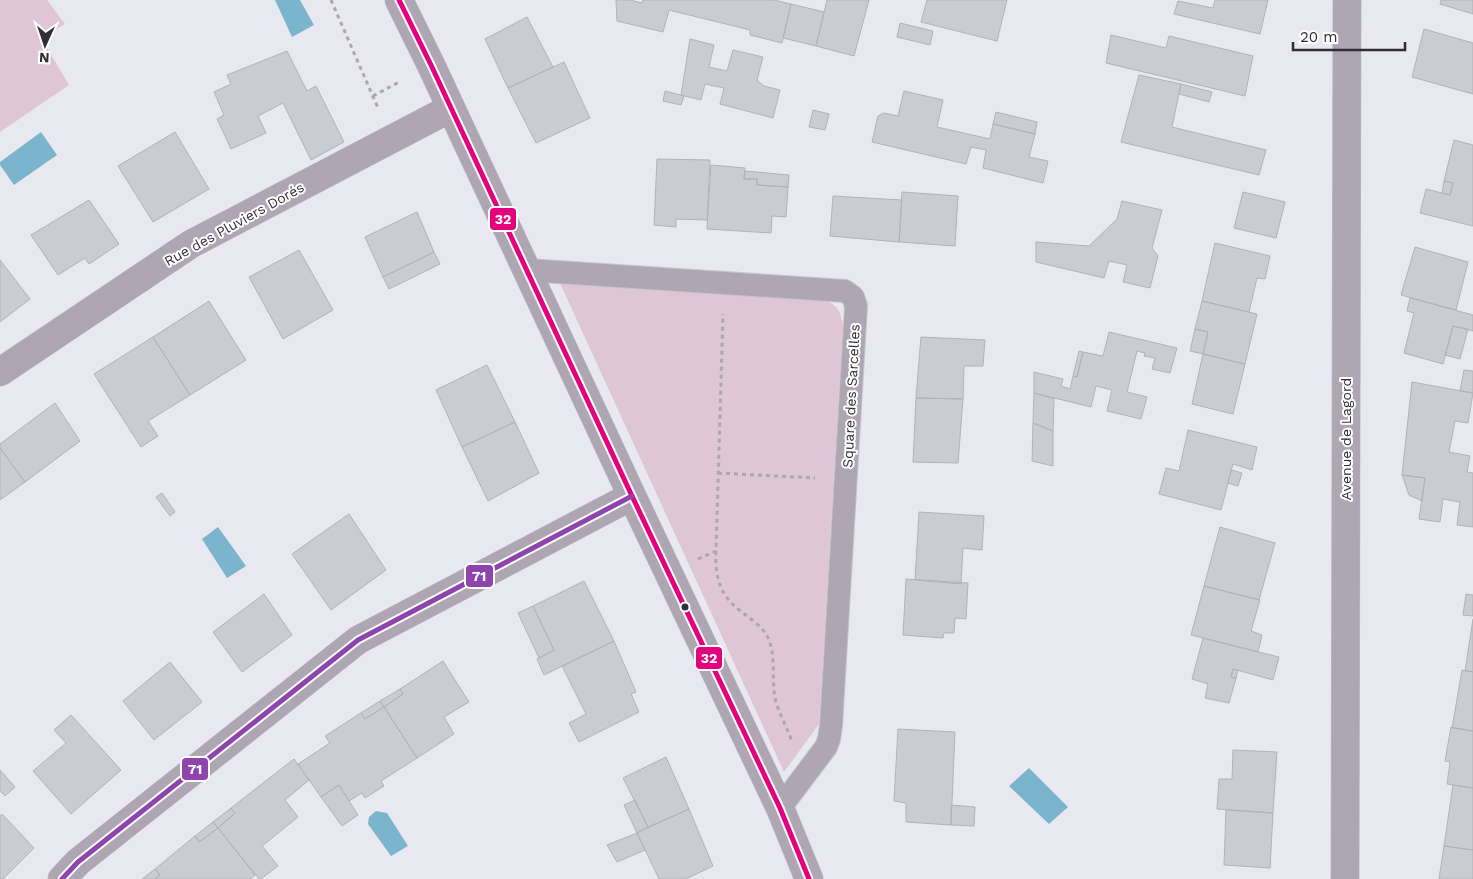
<svg xmlns="http://www.w3.org/2000/svg" width="1473" height="879" viewBox="0 0 1473 879" font-family="'Work Sans',sans-serif">
	<style>
		.green { fill: #dec6d6 }
		.water { fill: #7bb5cd }
		.building { fill: #cbccd3; stroke: #b0b3b9 }
		.lines { fill: none; stroke-linecap: round; stroke-linejoin: round }
		.lane-casing { stroke: #c4c4cb; stroke-width: 24 }
		.street-casing { stroke: #c4c4cb; stroke-width: 29 }
		.secondary-casing { stroke: #c4c4cb; stroke-width: 29 }
		.path { stroke: #aba6b0; stroke-width: 3; stroke-dasharray: 4 4; stroke-linecap: butt }
		.lane { stroke: #aea7b3; stroke-width: 22 }
		.street { stroke: #aea7b3; stroke-width: 28 }
		.secondary { stroke: #ada6b3; stroke-width: 28 }
		.bus-1-casing { stroke: #fff; stroke-width: 9 }
		.bus-2-casing { stroke: #fff; stroke-width: 9 }
		.bus-1 { stroke: #e5007d; stroke-width: 5 }
		.bus-2 { stroke: #8e44ad; stroke-width: 5 }
		.bus-dot { fill: #302f36; stroke: #fff; stroke-width: 2 }
		.labels { text-anchor: middle; stroke-width: 4; stroke-linejoin: round; paint-order: stroke }
		.street-label { font-size: 14px; fill: #302f36; stroke: #fff }
		.line-badge { stroke: #fff; stroke-width: 2 }
		.badge-label { font-size: 14px; text-anchor: middle; font-weight: bold; fill: #fff }
	</style>
	<rect width="100%" height="100%" fill="#e8e8f1"/>
	<path class="green" d="M0 0H47L65 24 41 38 69 85 0 132Z
		M559 281 825 300C839 307 840 310 843 325L819 724 784 772Z"/>
	<path class="water" d="M275 0H300L314 25 292 37Z
		M41 132 57 155 14 185 0 165V162Z
		M218 527 246 566 227 578 202 539Z
		M1029 768 1068 807 1049 824 1009 786Z
		M376 811 387 813 408 846 391 856 368 824 369 817Z"/>
	<path class="building" d="M616 0H630L642 3 643 0H774L791 4 782 43 750 35V30L669 10 663 32 617 21Z
		M827 0H869L854 56 816 46Z
		M927 0H1007L997 41 921 22Z
		M1215 0H1268L1260 34 1174 14 1178 1 1213 8Z
		M1441 0H1473V14L1440 4Z
		M791 4 824 12 816 46 783 38Z
		M527 17 553 67 508 88 485 39Z
		M900 23 933 31 930 45 897 37Z
		M1424 29 1473 43V94L1412 77Z
		M1111 35 1166 48 1169 36 1253 56 1245 96 1106 63Z
		M690 39 714 45 709 67 727 71 733 50 763 57 757 80 764 86 780 90 773 118 720 104 724 88 705 84 701 100 681 95Z
		M287 51 307 91 316 86 344 142 311 160 283 103 258 116 266 133 231 149 217 119 224 115 214 92 231 84 227 75Z
		M564 62 590 118 536 143 508 88Z
		M1139 75 1181 84 1172 127 1266 150 1259 175 1121 142Z
		M1181 84 1212 92 1209 102 1179 94Z
		M665 91 684 96 681 105 663 101Z
		M904 91 943 100 937 127 990 139 993 124 1035 134 1029 157 1048 161 1043 183 983 168 986 150 971 147 966 164 872 142 878 116 884 113 898 116Z
		M813 110 829 114 825 130 809 127Z
		M996 112 1037 122 1035 134 993 124Z
		M175 132 209 189 153 222 118 166Z
		M1454 140 1473 145V226L1420 213 1426 189 1450 195 1453 183 1444 181Z
		M657 159 710 160 707 220 676 219V227L654 225Z
		M711 165 745 168 744 179H757V185L788 187 786 217 772 216 771 233 707 229Z
		M745 171 789 175 788 187 757 185V179H744Z
		M1444 181 1453 183 1450 195 1442 193Z
		M902 192 958 196 955 246 899 242Z
		M1243 192 1285 202 1276 238 1234 228Z
		M833 196 902 200 899 242 830 236Z
		M89 200 119 244 89 264 85 258 58 275 31 235Z
		M1122 201 1162 210 1152 248 1158 256 1150 288 1123 282 1127 265 1109 261 1104 278 1036 262V242L1089 246 1117 219Z
		M417 212 434 252 383 277 365 237Z
		M1215 243 1270 256 1265 279 1257 278 1249 312 1202 301Z
		M1415 247 1468 262 1456 310 1401 295Z
		M299 250 333 310 283 339 249 277Z
		M434 252 440 264 389 289 383 277Z
		M0 260 30 299 0 322Z
		M1410 298 1473 315V331L1453 326 1443 364 1404 353 1414 313 1407 311Z
		M209 301 246 360 190 395 153 337Z
		M1202 301 1257 314 1245 364 1203 354 1208 332 1195 329Z
		M1453 326 1468 329 1460 359 1445 355Z
		M1195 329 1208 332 1203 354 1190 351Z
		M1109 332 1177 348 1170 373 1152 369 1155 358 1144 356 1145 353 1137 351 1127 392 1147 397 1141 419 1107 411 1112 390 1096 386 1091 407 1034 393V372L1063 379 1061 386 1070 389 1073 376 1077 377 1083 352 1103 356Z
		M153 337 190 395 148 421 158 436 141 447 94 374Z
		M921 337 985 340 983 366H964L963 399 916 398Z
		M1079 351 1083 352 1077 377 1073 376Z
		M1203 354 1245 364 1233 414 1192 404Z
		M487 365 515 422 462 447 436 390Z
		M1464 370 1473 371V393L1460 391Z
		M1412 382 1473 393 1468 423 1455 421 1449 452 1470 456 1467 472 1473 473V527L1457 525 1460 502 1443 499 1440 522 1419 519 1425 478 1402 475Z
		M1034 393 1054 399 1053 431 1033 423Z
		M916 398 963 399 958 463 913 462Z
		M55 403 80 441 25 482 0 448V444Z
		M515 422 539 473 488 501 462 447Z
		M1033 423 1053 431V466L1032 461Z
		M1188 430 1257 447 1252 470 1233 464 1221 510 1159 494 1166 468 1179 471Z
		M0 448 25 482 0 500Z
		M1231 470 1242 473 1238 486 1228 483Z
		M1402 475 1425 478 1422 501 1409 495Z
		M162 493 175 512 170 516 156 497Z
		M919 512 984 516 982 550 963 548 961 584 915 580Z
		M349 514 386 570 331 610 292 554Z
		M1220 527 1275 543 1259 600 1204 586Z
		M906 579 968 583 966 619 955 618 954 633H944L943 638 903 635Z
		M584 581 614 641 544 675 537 659 554 650 533 606Z
		M1204 586 1260 600 1251 631 1262 635 1258 652 1191 635Z
		M264 594 292 635 242 672 213 632Z
		M1466 594 1473 595V616L1463 615Z
		M533 606 554 650 539 658 518 613Z
		M1473 619V672L1465 671Z
		M1203 638 1279 657 1273 680 1233 669 1231 677 1236 678 1229 703 1205 698 1208 684 1192 679Z
		M614 641 636 692 631 694 639 712 579 742 569 723 586 714 562 666Z
		M443 661 469 702 444 717 454 734 417 758 384 707 403 694 400 689Z
		M170 662 202 702 154 740 123 701Z
		M1233 669 1238 670 1236 678 1231 677Z
		M1462 670 1473 672V731L1452 728Z
		M400 689 403 694 384 707 380 701Z
		M380 701 384 707 365 719 361 713Z
		M384 707 417 758 381 781 384 786 365 798 362 793 349 801 339 785 321 797 298 764 330 743 325 736 361 713 365 719Z
		M71 715 121 770 71 814 33 771 66 743 54 730Z
		M1451 727 1473 731V788L1447 784 1450 762 1445 761Z
		M898 729 955 732 951 825 906 822V803L894 801Z
		M1233 750 1277 752 1273 813 1217 809 1219 779H1232Z
		M666 757 689 809 648 827 623 778Z
		M294 759 309 780 285 800 298 817 262 846 278 866 261 879H259L218 828 235 813 231 808Z
		M0 770 15 787 5 796 0 791Z
		M339 785 358 815 342 826 321 797Z
		M1453 785 1473 788V850L1444 846Z
		M635 800 648 827 637 833 624 805Z
		M951 805 975 807 974 826 951 825Z
		M231 808 235 813 218 828 213 822Z
		M689 809 713 866 686 879H659L637 833Z
		M1226 810 1273 813 1270 868 1224 865Z
		M2 814 34 848 3 879H0V816Z
		M213 822 218 828 199 842 195 836Z
		M218 828 255 875 250 879H155L160 875 155 869 195 836 199 842Z
		M637 833 645 850 617 862 607 845Z
		M1444 846 1473 850V879H1439Z
		M155 869 160 875 155 879H142Z"/>
	<g class="lines">
		<g class="lane-casing">
			<path id="lane" d="M527 270 845 291 853 297 856 306 831 726 829 739 826 747 780 808"/>
		</g>
		<g class="street-casing">
			<path id="street" d="M399 0 431 65 632 496 780 808 809 879
				M0 372 191 244 451 108
				M62 879 78 862 358 640 632 496"/>
		</g>
		<g class="secondary-casing">
			<path id="secondary" d="M1345 879 1347 0"/>
		</g>
		<path class="path" d="M331 0 378 108
			M373 96 401 81
			M718 473 815 478
			M716 551C715 579 720 596 743 613 751 619 761 626 766 634 778 654 770 680 776 702 780 715 787 728 792 741
			M698 559 716 551 723 314"/>
		<use href="#lane" class="lane"/>
		<use href="#street" class="street"/>
		<use href="#secondary" class="secondary"/>
		<g class="bus-1-casing">
			<path id="bus-1" d="M399 0 431 65 632 496 780 808 809 879"/>
		</g>
		<g class="bus-2-casing">
			<path id="bus-2" d="M62 879 78 862 358 640 632 496"/>
		</g>
		<use href="#bus-1" class="bus-1"/>
		<use href="#bus-2" class="bus-2"/>
	</g>
	<circle class="bus-dot" cx="685" cy="607" r="4.5"/>
	<g class="labels">
		<g class="street-label">
			<text transform="translate(234 224) rotate(-29)" y="5">Rue des Pluviers Dorés</text>
			<text transform="translate(851 396) rotate(-87)" y="5">Square des Sarcelles</text>
			<text transform="translate(1346 439) rotate(-90)" y="5">Avenue de Lagord</text>
		</g>
	</g>
	<g class="line-badge">
		<rect x="489" y="207" width="28" height="24" rx="5" fill="#e5007d"/>
		<rect x="465" y="564" width="29" height="24" rx="5" fill="#8e44ad"/>
		<rect x="695" y="646" width="28" height="24" rx="5" fill="#e5007d"/>
		<rect x="181" y="757" width="28" height="24" rx="5" fill="#8e44ad"/>
	</g>
	<g class="badge-label">
		<text x="503" y="224">32</text>
		<text x="479" y="581">71</text>
		<text x="709" y="663">32</text>
		<text x="195" y="774">71</text>
	</g>
	<g transform="translate(45 45) rotate(183)" stroke="#ffffff" stroke-width="4" paint-order="stroke">
	<path d="M0-4L9 19L0 12L-9 19Z" fill="#302f36"/>
	<text y="-8" font-size="14" font-weight="bold" text-anchor="middle" fill="#302f36">N</text>
	</g>
	<path d="M1293 42v8h112v-8" fill="none" stroke="#302f36" stroke-width="2.5"/>
	<text x="1300" y="42" font-size="15" fill="#302f36" stroke="#ffffff" stroke-width="4" paint-order="stroke">20 m</text>
</svg>
